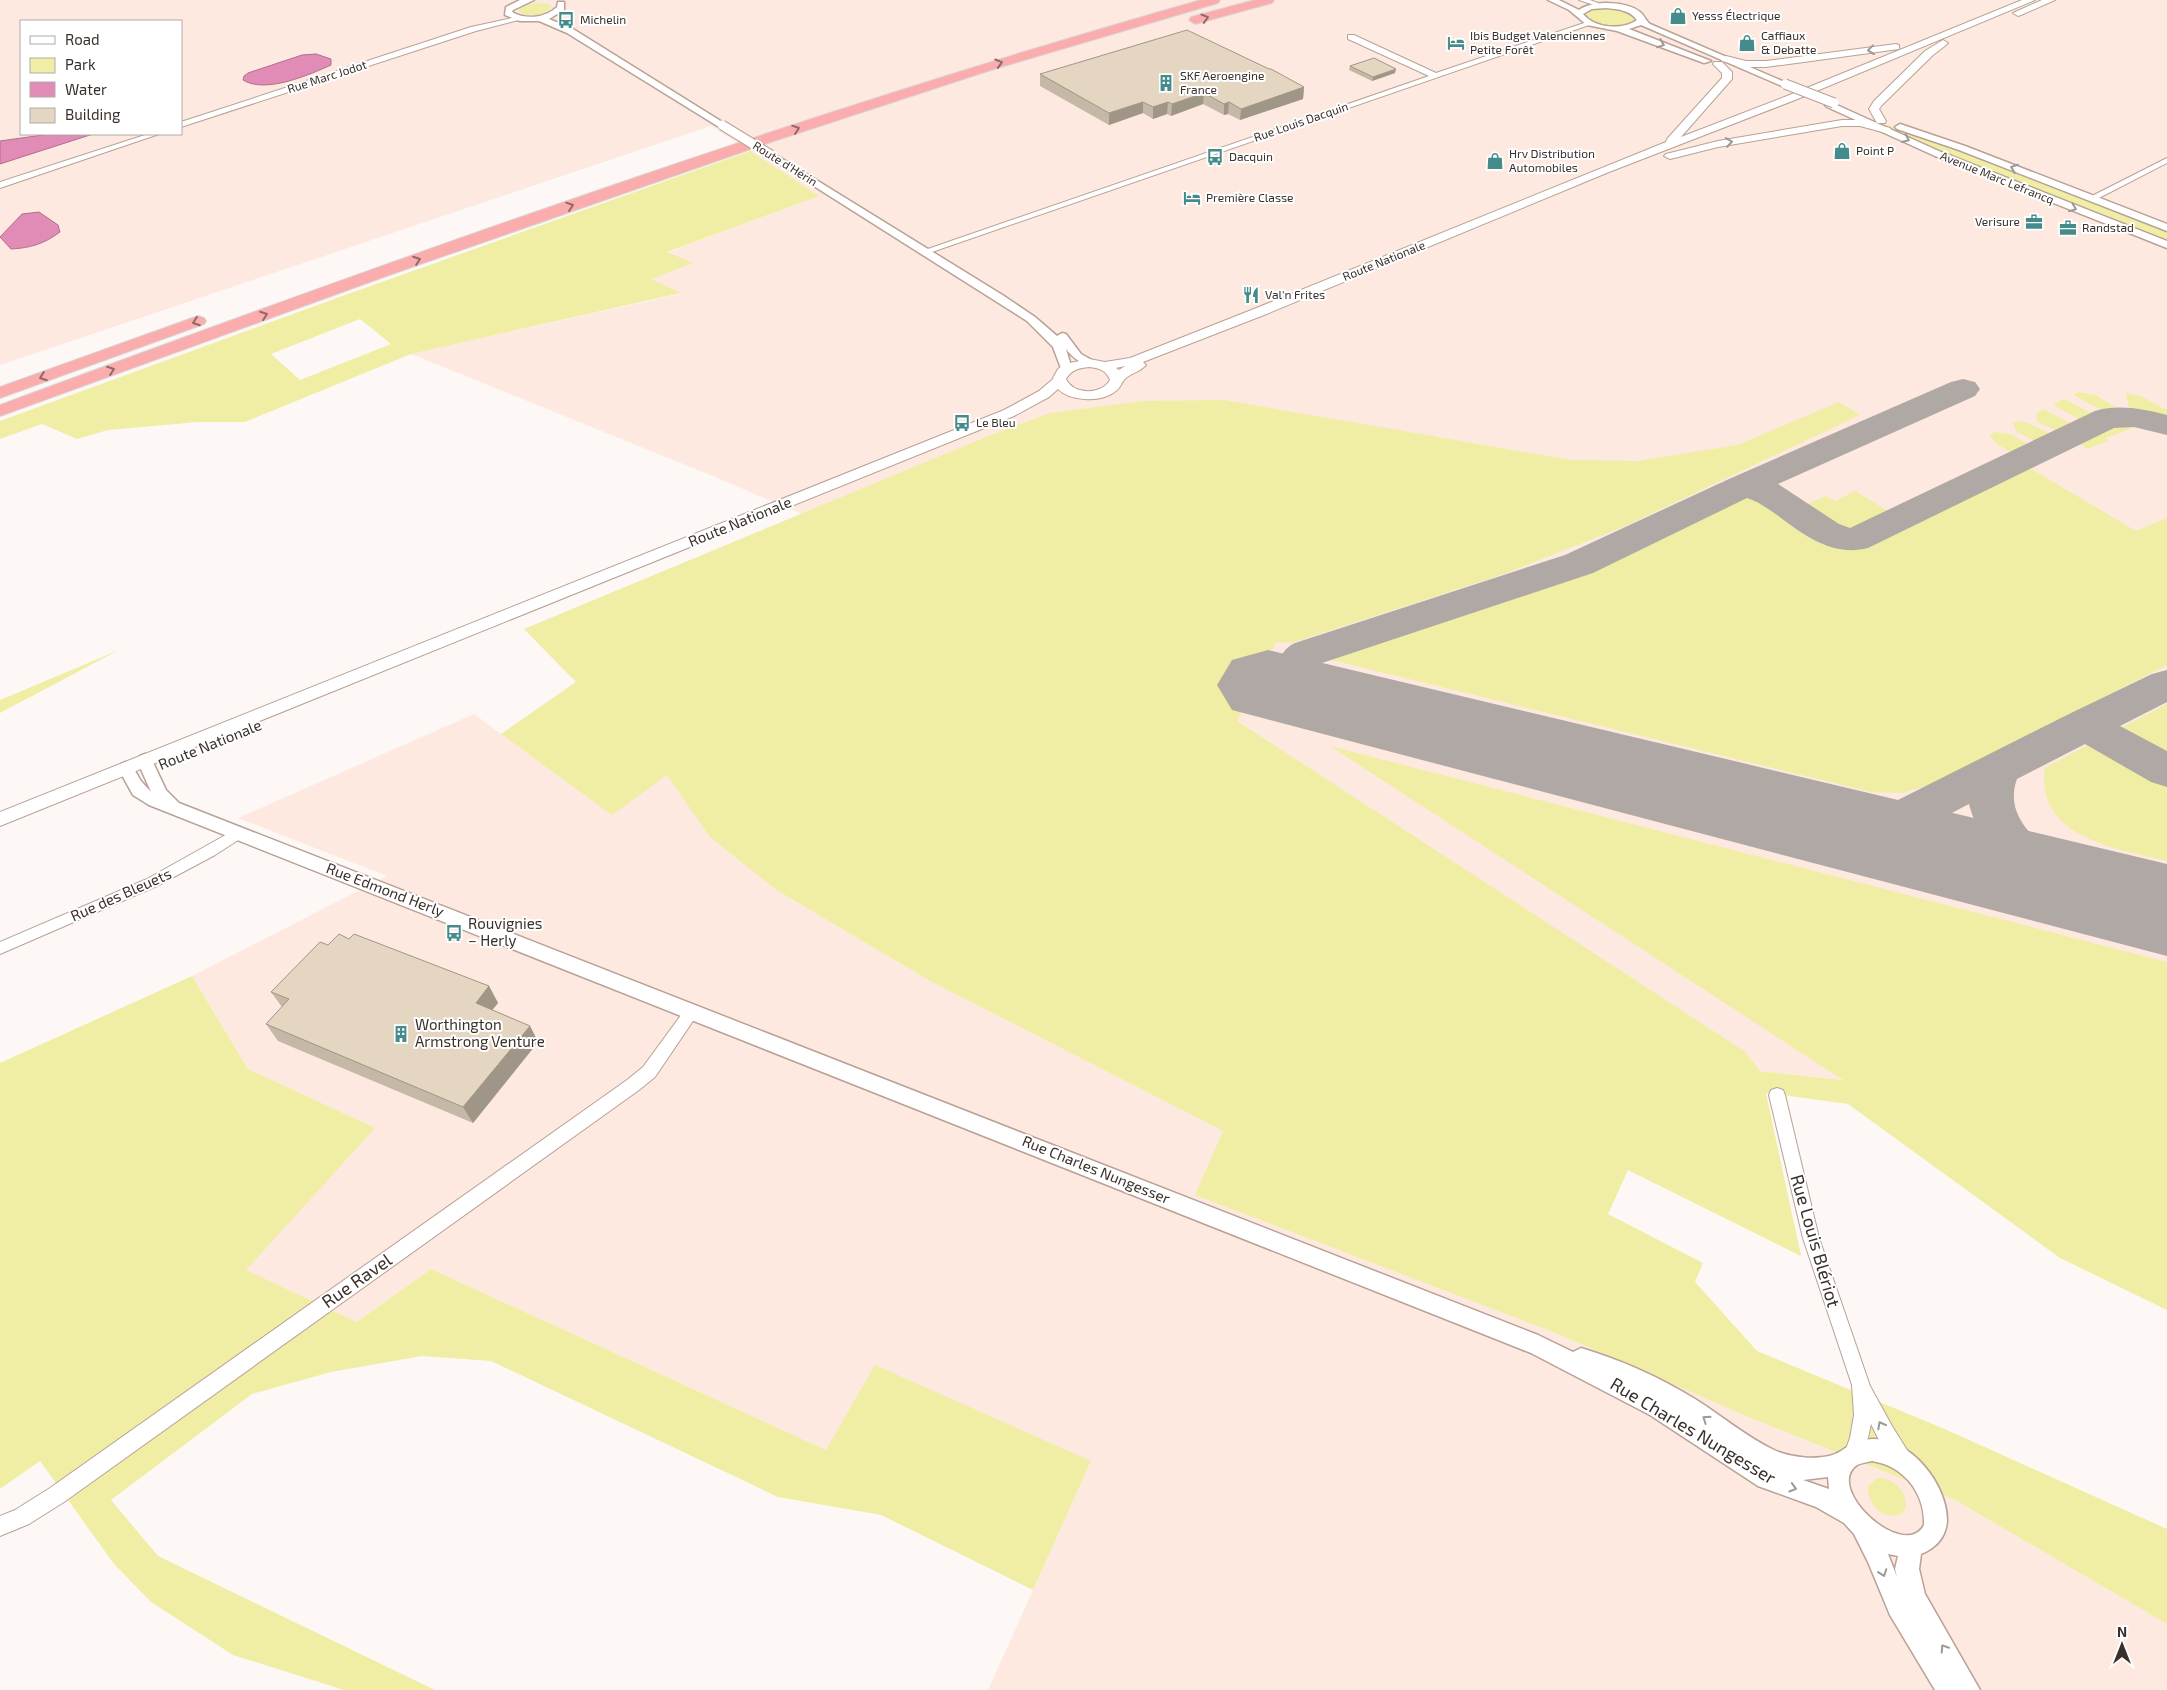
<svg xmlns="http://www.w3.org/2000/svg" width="2167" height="1690" viewBox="0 0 2167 1690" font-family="'Exo 2',sans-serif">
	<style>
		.built { fill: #fde9df; fill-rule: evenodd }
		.green { fill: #f0eea4; fill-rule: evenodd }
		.water { fill: #e18bb7; stroke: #af708d }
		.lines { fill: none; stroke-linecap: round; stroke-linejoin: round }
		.taxiway { fill: #afa8a4; fill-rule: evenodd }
		.runway { fill: #afa8a4; fill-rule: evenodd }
		.minor-casing { stroke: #b9a196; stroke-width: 2 }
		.tertiary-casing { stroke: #b9a196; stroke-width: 3 }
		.secondary-casing { stroke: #b9a196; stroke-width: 2 }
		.motorway-casing { stroke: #d8d6d5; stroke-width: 2 }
		.minor { fill: #fff; fill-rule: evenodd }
		.tertiary { fill: #fff; fill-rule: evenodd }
		.secondary { fill: #fff; fill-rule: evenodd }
		.motorway { fill: #fbadae; fill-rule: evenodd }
		.tertiary-bridge-casing { stroke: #b9a196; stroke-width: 11; stroke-linecap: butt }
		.tertiary-bridge { stroke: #fff; stroke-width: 9 }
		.wall { fill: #c5b8a6 }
		.shaded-wall { fill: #a09687 }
		.building { fill: #e5d6c1; stroke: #a09687 }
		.oneway { stroke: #916866 }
		.oneway2 { stroke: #9c9895 }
		.labels { text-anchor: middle; stroke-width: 4; stroke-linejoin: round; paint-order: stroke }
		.far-poi-label { font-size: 12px; fill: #3a302b; stroke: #fff; text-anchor: start }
		.far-street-label { font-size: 12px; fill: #3a302b; stroke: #fff }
		.street-label { font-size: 15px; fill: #3a302b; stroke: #fff }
		.poi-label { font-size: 15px; fill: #3a302b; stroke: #fff; text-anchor: start }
		.near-street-label { font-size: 18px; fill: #3a302b; stroke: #fff }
	</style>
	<rect width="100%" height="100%" fill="#fdf8f6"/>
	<path class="built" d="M0 0H2167V1279L1844 1080 1760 1071 1801 1256 1628 1170 778 891 930 981 1223 1131 1196 1195 1553 1332 1746 1416 1955 1500 2167 1624V1690H988L1091 1461 826 1450 431 1269 357 1322 245 1270 374 1128 248 1069 192 976 387 876 238 818 474 714 501 734 576 682 524 629 802 514 703 472 411 354 680 294 650 279 692 263 666 253 818 196 711 126 0 365ZM21 21H181V134H21Z"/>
	<path class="green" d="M535 3 548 4 552 7C544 16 528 18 518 11L522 6Z
		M1600 8C1610 8 1631 7 1634 20 1622 29 1597 27 1586 16L1588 11Z
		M1865 118 1954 146 2167 230V244L1947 156Z
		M750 151 819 196 667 252 693 263 651 279 681 293 411 354 245 422H198L108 430 77 439 42 424 0 439V421L334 299ZM360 319 391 344 300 380 271 354Z
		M2079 392 2096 395 2123 412 2107 413 2075 396 2074 394Z
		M2126 393 2141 396 2162 408 2167 409V415L2162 419 2139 413 2129 407Z
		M2064 399 2097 416 2085 422 2053 405Z
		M1224 400 1571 460 1638 461 1738 445 1839 402 1860 415 1623 527 1501 575 1291 643 1276 642 1237 721 1744 1051 1760 1071 1843 1080 1330 746 2167 962V1310L2060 1258 1848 1104 1766 1093 1801 1256 1628 1170 1608 1214 1703 1263 1695 1282 1757 1351 1947 1430 2167 1529V1624L1955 1500 1746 1416 1553 1332 1195 1195 1223 1131 930 981 778 891 710 837 667 775 612 815 501 734 576 682 524 629 986 437 1050 413 1143 401Z
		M2043 409 2077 427 2062 434 2037 421 2036 414Z
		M2123 420 2145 423 2106 438 2108 441 2088 449 2073 441 2110 423Z
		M2019 421 2031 424 2056 437 2041 445 2016 431 2013 423Z
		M1995 432 2010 434 2035 448C2031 449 2027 452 2024 453 2012 455 1995 445 1990 435Z
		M2025 465 2136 531 2167 518V665L1929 785 1903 793 1871 792 1319 657 1326 653 1584 568 1743 494C1784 491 1813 541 1855 545Z
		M1855 491 1895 515 1863 530 1829 528 1798 508 1826 496 1835 501Z
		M119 650 0 713V700Z
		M2167 704V763L2111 733Z
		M2093 742 2100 743 2167 778V861C2117 849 2035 838 2045 768Z
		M192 976 248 1069 375 1128 246 1270 357 1322 431 1269 826 1450 875 1365 1091 1461 1033 1590 881 1515 778 1497 491 1361 422 1356 331 1372 252 1394 111 1500 158 1556 435 1690H344L233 1655 151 1602 114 1564 40 1461 0 1489V1063Z
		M1877 1478C1893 1477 1907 1491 1906 1507L1901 1514C1883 1521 1867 1504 1868 1486Z"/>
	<path class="water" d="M316 54 331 59V65C309 75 265 94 243 80L244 76 248 73 302 55Z
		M50 134H93L0 164V141Z
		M39 212 58 225 60 232C44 244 30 248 11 249L0 237 22 214Z"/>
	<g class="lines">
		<path class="taxiway" d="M1963 379 1975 382 1980 389 1975 396 1778 484 1839 524 1850 528 2095 411C2120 404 2142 409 2167 415V435L2134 427 2114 428 1868 548C1833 557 1805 536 1777 515 1768 509 1758 501 1747 498L1593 573 1322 663 1317 667 1316 671 1326 679 1348 691 1354 701 1348 711C1344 713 1337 716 1333 716 1326 716 1317 711 1311 708 1295 699 1266 680 1279 659 1283 652 1288 646 1295 643L1565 555 1729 479 1951 382Z
			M2167 670V702L2120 726 2167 751V787L2151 782 2085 744 2017 779C2002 819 2043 849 2075 864 2084 868 2099 871 2107 878 2110 880 2113 887 2115 891L2108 904C2084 912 2079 906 2056 896 2014 878 1981 850 1969 804 1918 830 1877 856 1818 838L1811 826 1818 814 1834 809 1866 811 1882 808 2071 713 2152 674Z"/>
		<path class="runway" d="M1268 650 2167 864V956L1232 710 1217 685 1232 660Z"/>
		<g class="minor-casing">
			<path id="minor" d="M1579 0H1590L1603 5 1600 7Z
				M521 16 524 18 523 19 476 31 181 127V122L471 27Z
				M1590 21 1594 23 1592 24 929 253 926 254 922 251 1429 76 1348 39V35H1354L1436 73Z
				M148 134H159L0 188V182Z
				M2167 158V163L2095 200 2088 198Z
				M238 828 243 829 245 833 243 837 215 855 157 886 0 954V942L147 879Z
				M692 1005 697 1007 700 1011 697 1015 655 1077 639 1090 64 1502 29 1524 0 1536V1516L15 1510 50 1488 627 1080 643 1067 687 1007Z
				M1777 1088 1783 1090 1785 1095 1819 1238 1870 1386 1892 1426 1912 1458 1910 1465 1903 1467C1888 1461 1878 1438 1871 1424L1868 1438 1860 1461 1853 1463 1846 1461 1844 1454 1850 1438 1854 1415 1852 1385 1803 1238 1769 1095 1771 1090Z"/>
		</g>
		<g class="tertiary-casing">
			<path id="tertiary" d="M520 0H534L513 10 512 12C526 20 545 18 557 7L558 2H564V10L549 19 573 29 727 125 722 128 719 127 567 33 539 21H520L505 15 506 7Z
				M1548 0H1559L1579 10C1592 0 1627 1 1640 12 1644 15 1646 21 1650 24L1789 84 1785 87 1782 86 1641 25 1629 29 1711 61 1704 63 1617 31 1587 25 1569 10ZM1606 8C1617 9 1630 10 1637 20 1623 30 1595 29 1583 14L1592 9Z
				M1830 102 1941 152 2167 241V248L1935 156 1827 107 1825 105Z
				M1900 124 1965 146 2167 224V231L1959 150 1897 129 1895 127Z
				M771 152 1004 296 1035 317 1057 336 1062 333 1066 334 1081 354 1097 363 1091 366C1080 363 1073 358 1066 349L1072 369 1070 371H1062L1053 347 1027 321 768 157V153Z
				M145 754 150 756 166 790 179 803 1538 1335 1573 1352 1581 1348C1621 1360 1659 1377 1695 1399 1721 1415 1746 1437 1774 1450 1791 1458 1824 1462 1841 1451 1849 1445 1861 1440 1872 1439 1910 1437 1948 1485 1947 1521 1946 1537 1936 1548 1921 1554L1919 1569 1925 1594 1980 1690H1935L1890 1615 1868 1562 1854 1534 1844 1523 1816 1507 1758 1486 1650 1415 1531 1353 149 805 133 795 118 768 121 764 126 762 131 764 141 781 151 792 137 760 140 756ZM1872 1461C1904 1466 1925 1493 1924 1525 1905 1562 1823 1489 1857 1465 1861 1463 1868 1462 1872 1461ZM1828 1477 1829 1489 1803 1480ZM1888 1554 1898 1556 1895 1569 1897 1577Z"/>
		</g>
		<g class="secondary-casing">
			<path id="secondary" d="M2022 0H2035L1795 100 1609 172 1264 315 1143 362 1146 365C1141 371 1132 373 1126 378 1122 381 1121 387 1117 390 1103 403 1071 402 1058 389L1049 397 1014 416 0 826V812L1004 410 1039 391 1052 380 1058 369 1065 364 1089 359 1105 362 1130 358 1254 309 1666 142 1667 139 1722 78V73L1713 64 1714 62H1722L1732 72V79L1681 137 1787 96ZM1125 366 1119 370 1116 368ZM1089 367C1099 368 1106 370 1110 380 1102 395 1073 395 1066 379 1071 370 1079 368 1089 367Z
				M2042 0H2055L2021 15 2018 16 2013 13Z
				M1943 40 1948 43 1946 45 1933 55 1882 105 1879 109 1886 121 1885 123H1877L1869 109 1874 101 1925 51Z
				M1896 44 1899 45V49L1766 67H1746L1722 61 1721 59 1726 56 1746 61H1766Z
				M1842 120H1860L1890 128 1891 130 1886 133 1860 126H1842L1718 147 1670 159 1664 156 1666 154 1718 141Z"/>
		</g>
		<g class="motorway-casing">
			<path id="motorway" d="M1201 0H1220L1218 3 994 69 771 142 392 274 0 416V405C396 259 794 115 1201 0Z
				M1255 0H1274L1272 3 1195 24 1189 20 1191 17Z
				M198 316 204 318 206 321 204 324 0 398V387Z"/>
		</g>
		<use href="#minor" class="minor"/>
		<use href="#tertiary" class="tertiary"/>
		<use href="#secondary" class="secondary"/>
		<use href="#motorway" class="motorway"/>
		<g class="tertiary-bridge-casing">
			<path id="tertiary-bridge" d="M1785 84 1834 103
				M722 125 771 155"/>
		</g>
		<use href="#tertiary-bridge" class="tertiary-bridge"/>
	</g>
	<path class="wall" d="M1350 66 1395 73 1372 81 1349 70Z
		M1040 74 1304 87 1303 99 1240 120 1228 114 1224 115 1203 104 1171 116 1167 114 1153 119 1143 113 1109 125 1040 86Z
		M349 939 489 986 498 1003 492 1010 530 1026 538 1042 473 1123 278 1041 266 1024 282 1007 271 992 328 945Z"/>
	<path class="shaded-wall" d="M1396 69 1395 73 1372 81 1373 77Z
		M1304 87 1303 99 1240 120 1241 109Z
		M1204 93 1203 104 1171 116 1172 104Z
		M1143 102V113L1109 125V113Z
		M1168 102 1167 114 1153 119V107Z
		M1229 102 1228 114 1224 115V104Z
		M489 986 498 1003 485 1019 476 1003Z
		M530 1026 538 1042 473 1123 463 1107Z"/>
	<path class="building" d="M1187 30 1269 69H1271L1304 87 1241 109 1229 102 1224 104 1204 93 1172 104 1168 102 1153 107 1143 102 1109 113 1040 74Z
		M1374 58 1396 69 1373 77 1350 66Z
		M339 934 349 939 354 934 489 986 476 1003 530 1026 463 1107 266 1024 289 999 271 992 320 942 328 945Z"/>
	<defs><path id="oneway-chevron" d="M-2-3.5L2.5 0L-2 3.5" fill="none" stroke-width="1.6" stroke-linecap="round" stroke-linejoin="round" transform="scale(1.25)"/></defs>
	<g class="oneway">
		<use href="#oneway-chevron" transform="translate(1205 18) rotate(-16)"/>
		<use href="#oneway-chevron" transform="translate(999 63) rotate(-17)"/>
		<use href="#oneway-chevron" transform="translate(796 129) rotate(-19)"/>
		<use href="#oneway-chevron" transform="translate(570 206) rotate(-19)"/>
		<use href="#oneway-chevron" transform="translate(417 260) rotate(-20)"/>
		<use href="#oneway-chevron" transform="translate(264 315) rotate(-20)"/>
		<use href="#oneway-chevron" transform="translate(196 322) rotate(160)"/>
		<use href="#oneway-chevron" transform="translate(111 370) rotate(-20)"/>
		<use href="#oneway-chevron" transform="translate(43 377) rotate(160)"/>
	</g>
	<g class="oneway2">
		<use href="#oneway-chevron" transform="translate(1661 44) rotate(21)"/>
		<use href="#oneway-chevron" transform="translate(1871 50) rotate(173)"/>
		<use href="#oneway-chevron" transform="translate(1906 139) rotate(25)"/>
		<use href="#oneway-chevron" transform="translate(1729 142) rotate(-9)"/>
		<use href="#oneway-chevron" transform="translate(2014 168) rotate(-159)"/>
		<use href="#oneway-chevron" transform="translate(2073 208) rotate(22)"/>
		<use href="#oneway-chevron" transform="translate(1706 1419) rotate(-146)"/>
		<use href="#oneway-chevron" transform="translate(1881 1425) rotate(-118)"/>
		<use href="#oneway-chevron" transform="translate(1793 1488) rotate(17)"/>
		<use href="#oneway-chevron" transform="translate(1883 1573) rotate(71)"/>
		<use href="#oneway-chevron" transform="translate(1944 1648) rotate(-123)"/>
	</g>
	<defs>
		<g id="shop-bare" transform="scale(1.35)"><path d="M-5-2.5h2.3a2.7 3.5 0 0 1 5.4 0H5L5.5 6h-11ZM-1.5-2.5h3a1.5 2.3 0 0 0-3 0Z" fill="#448c8c" stroke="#fff" stroke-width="2.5" paint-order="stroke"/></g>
		<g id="bus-bare" transform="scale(1.35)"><path d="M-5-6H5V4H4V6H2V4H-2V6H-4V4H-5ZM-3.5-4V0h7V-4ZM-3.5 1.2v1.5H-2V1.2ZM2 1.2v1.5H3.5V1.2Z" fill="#448c8c" stroke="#fff" stroke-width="2.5" paint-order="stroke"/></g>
		<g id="hotel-bare" transform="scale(1.35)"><path d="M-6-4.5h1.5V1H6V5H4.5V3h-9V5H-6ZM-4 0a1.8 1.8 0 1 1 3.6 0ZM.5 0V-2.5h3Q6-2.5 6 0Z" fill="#448c8c" stroke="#fff" stroke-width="2.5" paint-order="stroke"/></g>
		<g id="building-bare" transform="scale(1.35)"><path d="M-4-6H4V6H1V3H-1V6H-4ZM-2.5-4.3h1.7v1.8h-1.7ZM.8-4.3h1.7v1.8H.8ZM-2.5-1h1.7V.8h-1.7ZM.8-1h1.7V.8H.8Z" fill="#448c8c" stroke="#fff" stroke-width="2.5" paint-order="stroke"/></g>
		<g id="office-bare" transform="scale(1.35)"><path d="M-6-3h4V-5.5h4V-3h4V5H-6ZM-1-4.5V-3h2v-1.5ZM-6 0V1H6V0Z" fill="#448c8c" stroke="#fff" stroke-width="2.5" paint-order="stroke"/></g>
		<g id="restaurant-bare" transform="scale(1.35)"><path d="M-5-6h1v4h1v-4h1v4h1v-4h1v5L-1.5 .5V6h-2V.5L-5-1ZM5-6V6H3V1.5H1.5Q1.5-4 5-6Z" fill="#448c8c" stroke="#fff" stroke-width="2.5" paint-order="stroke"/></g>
	</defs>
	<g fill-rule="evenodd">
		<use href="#shop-bare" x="1678" y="16"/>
		<use href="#bus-bare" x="566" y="20"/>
		<use href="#hotel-bare" x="1456" y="43"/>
		<use href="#shop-bare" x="1747" y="43"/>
		<use href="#building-bare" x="1166" y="83"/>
		<use href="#shop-bare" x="1842" y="151"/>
		<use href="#bus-bare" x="1215" y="157"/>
		<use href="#shop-bare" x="1495" y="161"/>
		<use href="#hotel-bare" x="1192" y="198"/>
		<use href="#office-bare" x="2034" y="222"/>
		<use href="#office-bare" x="2068" y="228"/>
		<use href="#restaurant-bare" x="1251" y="295"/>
		<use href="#bus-bare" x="962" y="423"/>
		<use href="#bus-bare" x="454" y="933"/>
		<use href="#building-bare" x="401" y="1034"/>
	</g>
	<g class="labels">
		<g class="far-poi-label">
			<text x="1692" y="20">Yesss Électrique</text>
			<text x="580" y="24">Michelin</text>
			<text x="1470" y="40">Ibis Budget Valenciennes<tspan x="1470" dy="14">Petite Forêt</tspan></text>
			<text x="1761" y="40">Caffiaux<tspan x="1761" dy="14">&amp; Debatte</tspan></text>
			<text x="1180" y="80">SKF Aeroengine<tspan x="1180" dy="14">France</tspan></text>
			<text x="1856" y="155">Point P</text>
			<text x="1509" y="158">Hrv Distribution<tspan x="1509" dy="14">Automobiles</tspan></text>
			<text x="1229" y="161">Dacquin</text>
			<text x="1206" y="202">Première Classe</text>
			<text x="2020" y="226" text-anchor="end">Verisure</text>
			<text x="2082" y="232">Randstad</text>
			<text x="1265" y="299">Val'n Frites</text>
			<text x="976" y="427">Le Bleu</text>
		</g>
		<g class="far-street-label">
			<text transform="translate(327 77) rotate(-18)" y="4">Rue Marc Jodot</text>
			<text transform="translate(1301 122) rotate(-19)" y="4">Rue Louis Dacquin</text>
			<text transform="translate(785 164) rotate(32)" y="4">Route d'Hérin</text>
			<text transform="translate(1997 178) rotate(22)" y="4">Avenue Marc Lefrancq</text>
			<text transform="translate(1384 261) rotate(-22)" y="4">Route Nationale</text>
		</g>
		<g class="street-label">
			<text transform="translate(740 522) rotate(-22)" y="5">Route Nationale</text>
			<text transform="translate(210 745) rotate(-22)" y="5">Route Nationale</text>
			<text transform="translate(385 890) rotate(21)" y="5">Rue Edmond Herly</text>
			<text transform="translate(121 895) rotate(-24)" y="5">Rue des Bleuets</text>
			<text transform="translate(1096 1170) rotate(22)" y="5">Rue Charles Nungesser</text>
		</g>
		<g class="poi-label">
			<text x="468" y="929">Rouvignies<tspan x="468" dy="17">– Herly</tspan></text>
			<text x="415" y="1030">Worthington<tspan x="415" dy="17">Armstrong Venture</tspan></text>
		</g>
		<g class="near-street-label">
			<text transform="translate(1815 1241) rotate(74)" y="6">Rue Louis Blériot</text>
			<text transform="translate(357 1281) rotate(-35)" y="6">Rue Ravel</text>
			<text transform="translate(1693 1431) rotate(31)" y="6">Rue Charles Nungesser</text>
		</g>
	</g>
	<rect x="20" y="20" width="162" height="115" fill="#ffffff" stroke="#b0acaa"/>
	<rect x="30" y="36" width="25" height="8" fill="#ffffff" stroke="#b0acaa"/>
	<text x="65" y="45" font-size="15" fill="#3a302b">Road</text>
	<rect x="30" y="58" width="25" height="15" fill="#f0eea4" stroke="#b0acaa"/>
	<text x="65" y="70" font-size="15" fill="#3a302b">Park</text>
	<rect x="30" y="82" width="25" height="15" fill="#e18bb7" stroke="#b0acaa"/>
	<text x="65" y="95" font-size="15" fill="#3a302b">Water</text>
	<rect x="30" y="108" width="25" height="15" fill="#e5d6c1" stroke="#b0acaa"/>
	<text x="65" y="120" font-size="15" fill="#3a302b">Building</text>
	<g transform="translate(2122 1645)" stroke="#ffffff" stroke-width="4" paint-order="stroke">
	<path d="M0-4L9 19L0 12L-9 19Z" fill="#3a302b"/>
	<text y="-8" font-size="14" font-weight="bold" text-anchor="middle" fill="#3a302b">N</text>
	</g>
</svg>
